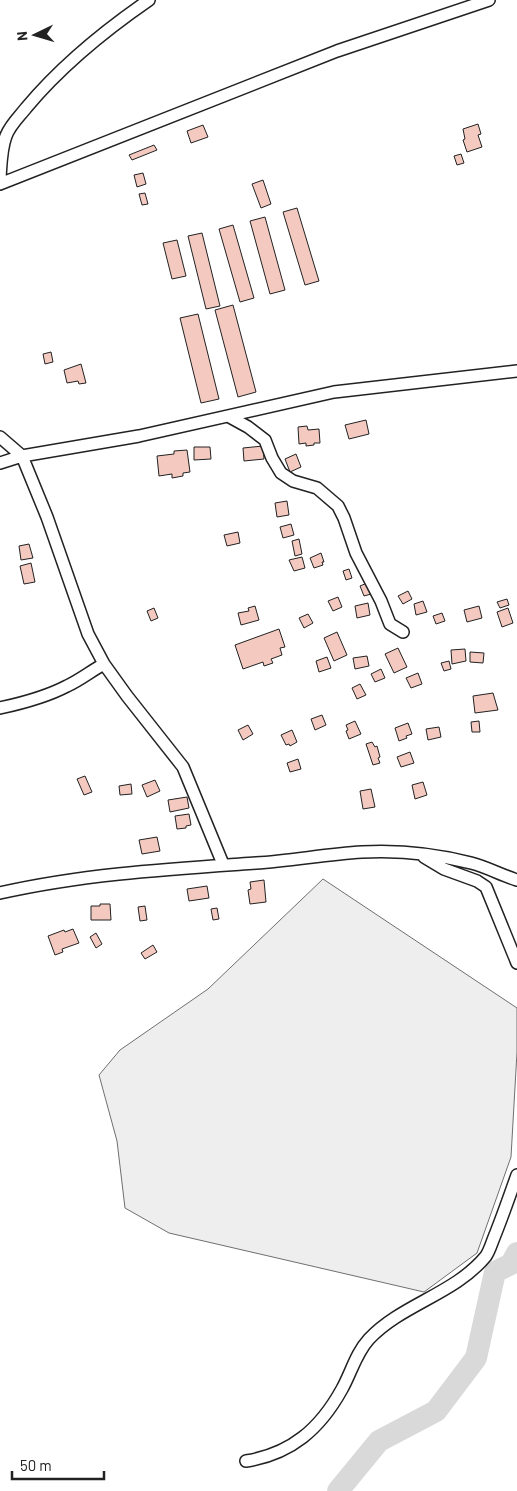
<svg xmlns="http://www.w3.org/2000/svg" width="517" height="1491" viewBox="0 0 517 1491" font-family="Barlow,sans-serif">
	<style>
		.green { fill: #eee; stroke: #6f6f6f }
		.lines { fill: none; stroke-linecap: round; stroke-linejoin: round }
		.river { stroke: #d9d9d9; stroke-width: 22 }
		.building { fill: #f3c9c0; stroke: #222 }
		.street-casing { stroke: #222; stroke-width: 14 }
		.street { stroke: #fff; stroke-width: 11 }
	</style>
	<rect width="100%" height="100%" fill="#fff"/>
	<path class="green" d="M323 879 517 1008V1052L511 1157 477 1253 424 1292 169 1233 125 1208 117 1141 99 1075 120 1050 208 989Z"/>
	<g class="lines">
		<path class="river" d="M338 1491 379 1441 436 1411 476 1358 495 1272 511 1264 517 1253"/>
	</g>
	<path class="building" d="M478 124 481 134 478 135 482 147 467 152 463 140 465 139 463 129Z
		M203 125 208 137 191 143 187 131Z
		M154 145 157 150 132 160 129 155Z
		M461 154 464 163 457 165 454 156Z
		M143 173 146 184 137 187 134 175Z
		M263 180 271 204 261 208 252 184Z
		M145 193 148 204 142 205 139 194Z
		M297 208 319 281 305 285 283 212Z
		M265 217 285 290 270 294 250 221Z
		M233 225 254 298 240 302 219 229Z
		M202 233 220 306 206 309 188 236Z
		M177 240 186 276 172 279 163 243Z
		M233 305 256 392 238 397 215 310Z
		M198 314 219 399 201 403 180 318Z
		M51 352 53 362 45 364 43 354Z
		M81 364 86 383 79 384 78 381 67 383 64 370Z
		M366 420 369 434 349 439 345 425Z
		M307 426 308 430 319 429 320 443H314V445L306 446V443L299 444 298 427Z
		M263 446 264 459 244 461 243 448Z
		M194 447H210L211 459 194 460Z
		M187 450 190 472 183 473V476L172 478V474L159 476 157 456 174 454V451Z
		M296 454 301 467 290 472 285 459Z
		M287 501 289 515 277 517 275 503Z
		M291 524 294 535 283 538 280 527Z
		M238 532 240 543 227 546 224 535Z
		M299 539 302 554 295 556 292 541Z
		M29 544 33 558 21 560 19 546Z
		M321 553 324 562H322L323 565 314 568 310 558Z
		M302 557 305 568 294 571 289 560Z
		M31 563 35 582 24 584 20 566Z
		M349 569 352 578 346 580 343 571Z
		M367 583 371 594 364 596 360 586Z
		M408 591 412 599 403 604 398 596Z
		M338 597 342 607 333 611 328 601Z
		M507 599 509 605 500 608 497 602Z
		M423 601 427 612 416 615 414 604Z
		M368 603 370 615 357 618 355 606Z
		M255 606 259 620 241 625 238 613 249 611 248 608Z
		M479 606 482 618 467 622 464 610Z
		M154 608 158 618 151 621 147 611Z
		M508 608 513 623 502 627 497 612Z
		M442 613 445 621 436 624 433 616Z
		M308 614 313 623 304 628 299 618Z
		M279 629 285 647 280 648 282 655 271 659 273 663 264 666 263 662 243 669 235 645Z
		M337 632 347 655 334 661 324 638Z
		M398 648 407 667 394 673 385 654Z
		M465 649 466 661 452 664 451 650Z
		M470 652 484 653 483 663 470 662Z
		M367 656 369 666 355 669 353 658Z
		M327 657 331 668 319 672 316 661Z
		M449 661 451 669 444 671 441 663Z
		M381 669 385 678 375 682 371 674Z
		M418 673 422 684 411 688 406 678Z
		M360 684 366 695 357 699 352 688Z
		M493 693 498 710 475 713 473 696Z
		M322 715 326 725 315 730 311 719Z
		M355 721 361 734 349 739 346 731 348 730 346 725Z
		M479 721 480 732H472L471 722Z
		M408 723 412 734 406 736 407 738 399 741 395 728Z
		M248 725 253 734 243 740 238 730Z
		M439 727 441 737 428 740 426 729Z
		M292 730 297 742 290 746 289 744 286 745 281 735Z
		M372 742 375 747 377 746 380 757 378 758 380 763 373 765 366 744Z
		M410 752 414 763 401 767 397 757Z
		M298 759 301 769 290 772 287 763Z
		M85 776 92 792 84 795 77 779Z
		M155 780 160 791 147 797 142 785Z
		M423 782 427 795 415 799 412 785Z
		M131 784 132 794 120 795 119 786Z
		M371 789 375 807 363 809 360 791Z
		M187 797 189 808 170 812 168 800Z
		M189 814 191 825 186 826V828L177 829 175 816Z
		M157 837 160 851 142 854 139 840Z
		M264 880 266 902 250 904 248 890 251 889 250 882Z
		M207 886 209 898 189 901 187 889Z
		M100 904H110L111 920H91V906H100Z
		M145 906 147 920 140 921 138 907Z
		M217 908 219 919 213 920 211 909Z
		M73 929 79 943 62 949 63 952 55 955 48 936 64 930 65 932Z
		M96 933 102 944 96 948 90 937Z
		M153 945 157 952 145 959 141 953Z"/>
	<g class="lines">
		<g class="street-casing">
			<path id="street" d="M0 178C1 164 1 149 6 136 10 125 19 117 26 108 61 66 104 31 149 0
				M0 184 337 51 489 0
				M228 416 248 427 265 440 272 458 281 473 293 481 317 488 338 506 344 518 356 553 381 601 390 624 403 632
				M0 437 22 456 47 517 88 634 104 664 127 696 183 767 223 864
				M0 463 22 456 139 436 334 392 517 371
				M0 708C23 703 46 697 67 686 80 680 91 671 104 664
				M424 857 444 869 477 881 486 887 517 963
				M0 893C84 874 170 869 256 863 291 861 326 854 362 852 398 850 436 854 471 863 487 867 501 875 517 880
				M246 1461C291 1454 320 1429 342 1389 351 1373 356 1353 369 1339 402 1304 455 1294 486 1256 490 1250 492 1242 495 1235 503 1215 510 1195 517 1175"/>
		</g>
		<use href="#street" class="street"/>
	</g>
	<g transform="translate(35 35) rotate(265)" stroke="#ffffff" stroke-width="4" paint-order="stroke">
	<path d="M0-4L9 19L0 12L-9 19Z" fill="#222222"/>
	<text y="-8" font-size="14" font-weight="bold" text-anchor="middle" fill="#222222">N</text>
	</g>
	<path d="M12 1471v8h92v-8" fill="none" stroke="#222222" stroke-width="2.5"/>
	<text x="20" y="1471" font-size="15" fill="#222222" stroke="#ffffff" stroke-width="4" paint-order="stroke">50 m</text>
</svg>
